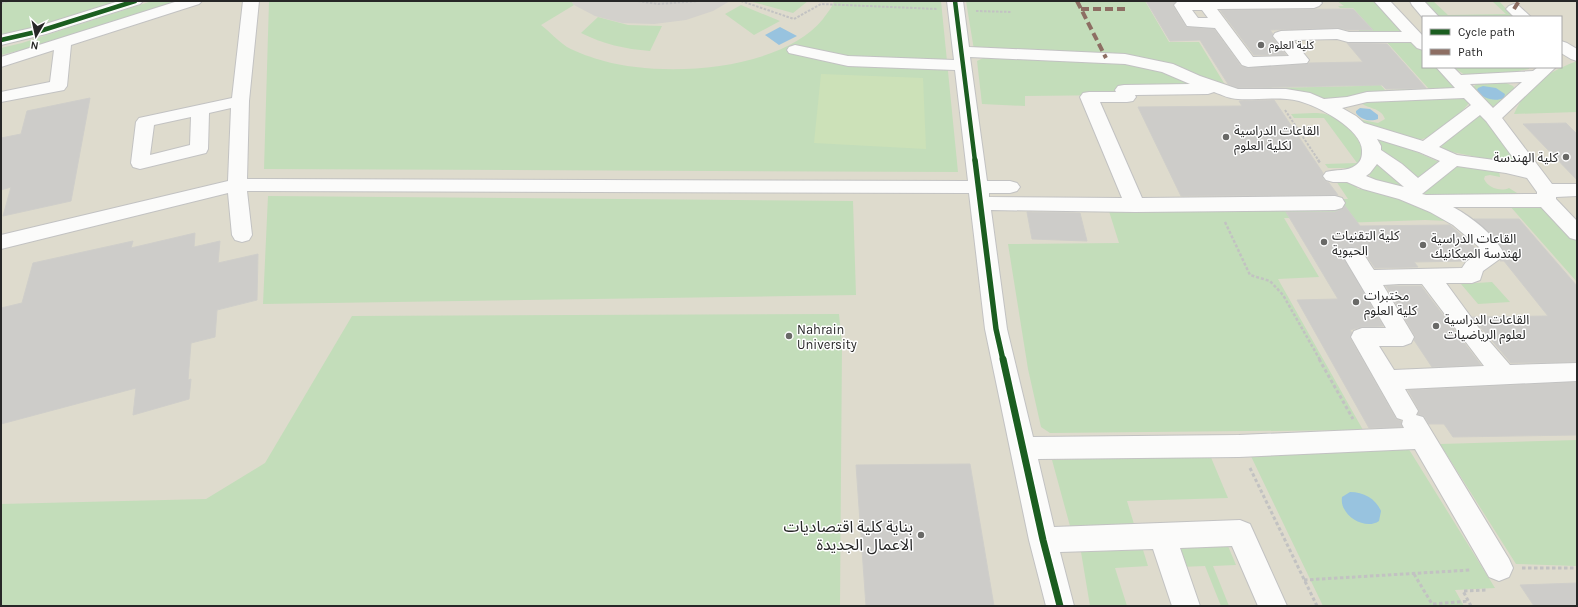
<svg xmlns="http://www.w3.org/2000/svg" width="1578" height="607" viewBox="0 0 1578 607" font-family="Karla,'Noto Sans Arabic',sans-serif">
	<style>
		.education { fill: #dedbcd; fill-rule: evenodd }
		.green { fill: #c3ddba }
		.pitch { fill: #cce1b8 }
		.plaza { fill: #d3d1cc }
		.water { fill: #98c3df }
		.building { fill: #cdccc9; stroke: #cfceca }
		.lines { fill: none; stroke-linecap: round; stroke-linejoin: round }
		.minor-casing { stroke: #c2c2c2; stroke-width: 2 }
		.path-far2 { stroke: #c2c2c2; stroke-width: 2; stroke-dasharray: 2.5 1.5; stroke-linecap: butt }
		.path-far1 { stroke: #c2c2c2; stroke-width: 2.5; stroke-dasharray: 3 2; stroke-linecap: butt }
		.path { stroke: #c2c2c2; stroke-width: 3; stroke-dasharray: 3.5 2.5; stroke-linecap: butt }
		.minor { fill: #fbfbfa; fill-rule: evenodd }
		.quiet { stroke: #8d6e63; stroke-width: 4; stroke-dasharray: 8 4; stroke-linecap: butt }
		.cycleway-far2-casing { stroke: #fff; stroke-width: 6 }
		.cycleway-far1-casing { stroke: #fff; stroke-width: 8 }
		.cycleway-casing { stroke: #fff; stroke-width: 10 }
		.cycleway-far2 { stroke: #1b5e20; stroke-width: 4.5 }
		.cycleway-far1 { stroke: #1b5e20; stroke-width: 5.5 }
		.cycleway { stroke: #1b5e20; stroke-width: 7 }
		.poi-dot { fill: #696967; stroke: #fff; stroke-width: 1.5 }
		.labels { text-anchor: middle; stroke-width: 3; stroke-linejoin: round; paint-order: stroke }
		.far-poi-label { font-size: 11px; fill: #272727; stroke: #fff; text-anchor: start }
		.poi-label { font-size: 13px; fill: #272727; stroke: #fff; text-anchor: start }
		.near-poi-label { font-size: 16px; fill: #272727; stroke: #fff; text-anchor: end }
	</style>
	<rect width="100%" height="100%" fill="#e4e3de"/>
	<path class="education" d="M1 1H1577V606H1ZM1423 17H1561V67H1423Z"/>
	<path class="green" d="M1 1H121L39 27 1 36Z
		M152 1H180L62 40 1 55V48L22 43Z
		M269 1H571L574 5 541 25C550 32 558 41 567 47 578 53 593 58 604 61 665 78 780 71 823 19 827 13 832 8 834 1H941L958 172 264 169Z
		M749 1H808L793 13Z
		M966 1H1145L1169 42H1199L1227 88 1136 58 974 50Z
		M1337 1H1376L1423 50V67H1439L1462 91 1324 99 1263 90 1258 82H1268L1272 88 1362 86 1358 81 1376 80 1385 90 1429 89 1383 38 1371 36 1367 32H1360L1358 29H1372L1353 8H1340L1338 6H1344Z
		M1423 1H1433L1448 15 1506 14 1492 1H1499L1512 15 1508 17H1438Z
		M741 5 780 21 754 35 725 14Z
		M598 17 628 25 662 26 650 51C625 49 603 44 581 33Z
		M985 57 1102 59 1178 74 1192 82 1187 86 1120 95 1025 96V106L982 104 977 61Z
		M1577 61V112L1514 114C1527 85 1548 72 1577 61Z
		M1453 67H1529V69L1503 74 1465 75Z
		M1478 83H1506L1513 86 1515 89 1500 109 1491 108 1472 88Z
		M1452 95 1465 98 1469 103C1455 120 1431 144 1407 140 1391 137 1375 128 1360 123L1362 120 1378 123 1385 119C1381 107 1367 109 1360 102Z
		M1291 114C1301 114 1315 112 1325 114 1341 117 1370 144 1361 162 1359 166 1353 169 1349 172L1346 168H1328L1325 164 1357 163 1324 118H1294Z
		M1479 116H1485L1518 160 1517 165 1452 152 1442 148 1441 145 1464 124Z
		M1377 138H1385L1439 162 1416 181 1375 145Z
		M1379 161 1409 190 1372 179 1368 173Z
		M1454 163 1499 171 1500 177 1490 175 1485 176 1484 179C1488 188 1501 192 1509 188L1517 193 1510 196 1424 199 1417 192Z
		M1334 178H1349L1358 189 1373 190 1413 201 1449 221 1425 220 1341 223 1322 218H1284L1319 277 1278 279 1363 430 1050 433 1041 427 1028 369 1008 244 1119 243 1108 208 1181 201 1348 199Z
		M268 196 853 201 856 295 263 304Z
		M1509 205H1547L1577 238V282Z
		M1492 282 1510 302 1478 304 1461 284Z
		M839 314 842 344 840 606H1V504L206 499 265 463 352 316Z
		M1577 440V566L1516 564 1440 444Z
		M1405 443 1495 588 1455 590 1464 606H1323L1248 450Z
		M1210 455 1228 498 1127 501 1134 524 1070 526 1052 460Z
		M1228 546 1236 565 1213 566 1229 606H1221L1205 566 1180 567 1173 547Z
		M1143 550 1148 566 1115 568 1127 606H1090L1081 552Z"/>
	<path class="pitch" d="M821 74 923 78 926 149 814 143Z"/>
	<path class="plaza" d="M571 1H730L713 11 686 20 654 24 622 23 595 16 574 5Z"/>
	<path class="water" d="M780 27 797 36 779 45 765 35Z
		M1483 86 1496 88 1505 94 1504 98C1495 102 1482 99 1477 90L1478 88Z
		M1360 108 1370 109 1378 115V119C1371 122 1361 120 1356 113V111Z
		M1350 492C1364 492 1376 499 1381 511L1379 521C1365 531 1339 515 1342 497Z"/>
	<path class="building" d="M1146 1H1176L1173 6 1186 27 1214 29 1241 66 1248 68 1307 64 1309 63 1363 62 1347 43 1387 44 1426 88 1386 89 1382 85 1238 88 1228 84 1200 40 1170 41Z
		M1353 9 1373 30H1349L1338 28 1270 30 1273 34 1272 37 1286 55H1254L1220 10Z
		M90 98 71 201 3 216 11 187 1 190V138L21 134 27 111Z
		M1274 100 1323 173 1322 177 1325 181 1329 183 1338 195 1181 196 1138 107 1242 106 1239 101Z
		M1566 123 1577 134V180L1523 124Z
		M1345 206 1360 226 1450 225 1479 251 1465 261 1414 262 1418 267 1375 268 1364 252 1356 247 1345 248 1341 253 1383 326 1361 327 1350 330 1352 333 1350 338 1396 419 1401 421 1402 427 1369 428 1297 300 1338 299 1286 212H1335L1342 209Z
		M1027 212 1080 213 1087 241 1032 239Z
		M1474 219H1519L1577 286V362L1511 363 1472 317 1548 316 1504 261H1500L1505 252 1489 232Z
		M195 233 194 247 220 241 218 263 258 254 257 300 217 310 215 337 191 343 188 380 191 379 189 399 133 415 136 388 1 424V308L22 303 33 263 133 241 131 248Z
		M1386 286H1421L1481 365 1432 367 1414 340 1415 336Z
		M1577 382V435L1453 437 1444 424H1429L1424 416 1418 414 1419 410 1408 390Z
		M970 464 994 606H866L856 465Z
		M1577 583V606H1534L1520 585Z"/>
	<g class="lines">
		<g class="minor-casing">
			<path id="minor" d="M119 1H143L140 4 46 34 1 45V35L36 27Z
				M178 1H202L199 4 71 45 67 86 64 90 1 102V92L50 82 54 50 1 67V57Z
				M243 1H259L249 101 247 179 968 181 955 70 848 66 789 53 787 50 789 47 795 45 848 56 954 60 947 1H963L969 47 1125 54 1173 64 1200 76 1238 89H1286L1310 93 1324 99 1347 97 1367 92 1455 88 1436 67H1453L1461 75 1533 71 1538 67H1556L1502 118 1552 184H1577V196L1556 197V199L1577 221V240L1570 238 1541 207H1453C1473 218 1493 234 1504 253L1501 258 1483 271 1480 280 1472 283H1446L1484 335 1510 365 1577 363V381L1405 389 1418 411 1416 415 1423 417 1509 559 1513 568 1509 577 1499 581 1489 577 1415 449 1239 457 1038 459 1054 527 1240 520 1250 524 1287 606H1258L1232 546 1180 548 1200 606H1172L1153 549 1060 552 1074 606H1046L1029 540 985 329 969 193 247 191 252 235 249 240 242 242 235 240 232 235 228 193 1 249V235L228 181 231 108 209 113 208 149 206 153 140 169 133 167 131 163 136 122 139 118 232 98ZM970 57 1125 64 1162 72 1190 84 1124 85 1118 86 1115 90 1116 92H1089L1083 93 1080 97 1122 198 989 197V193H1010L1017 191 1020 187 1017 183 1010 181H987ZM1522 82 1493 108 1470 84ZM1214 92C1222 95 1230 99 1238 99 1258 100 1279 96 1299 101 1318 106 1364 130 1362 152 1362 158 1360 162 1356 165 1347 172 1336 169 1326 172L1323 176 1326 180 1333 182H1347L1363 189 1399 199 1430 212 1453 225 1479 247 1481 251 1466 262 1462 268 1374 270C1365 258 1362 244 1345 249L1342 254 1386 328H1362L1354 331 1351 337 1397 418 1403 420 1402 424 1404 428 1239 435 1033 437 1007 329 991 210 1135 212 1335 210 1342 208 1345 203 1342 198 1335 196 1142 198 1100 102H1127L1133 101 1136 97 1135 95 1208 94ZM1464 98 1471 105 1423 141 1364 123 1356 116 1342 108 1367 102ZM1480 115 1486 121 1517 163 1457 155 1439 147ZM191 117 190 145 150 155 154 125ZM1377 139 1419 152 1440 161 1418 178 1402 164 1381 150V146ZM1377 164 1404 187 1376 180 1366 176 1370 173ZM1457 166 1506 173 1527 178 1537 192V194L1426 195 1422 194ZM1399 284H1422L1484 366 1394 370 1379 346H1403L1411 343 1414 337 1383 285Z
				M1180 1H1320L1322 3 1319 6 1314 8 1217 9 1253 57 1289 56 1273 36 1275 33 1281 31 1338 29 1349 32H1402L1374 1H1390L1423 36V50L1417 48 1411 42H1348L1337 39 1293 40 1309 60 1307 63 1248 67 1242 65 1215 28 1187 26 1174 5 1177 2ZM1192 10H1202L1208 18H1198Z
				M1410 1H1424L1439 17 1423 18 1412 5Z
				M1514 4 1519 6 1531 17H1514L1506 9 1509 6Z
				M1561 41 1567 43 1577 49V61L1571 59 1561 53Z"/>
		</g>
		<path class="path-far2" d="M638 1 658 4 699 1
			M741 1 794 19 821 4 937 9
			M1 3 8 1
			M976 11 1012 12
			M1285 110 1319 161"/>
		<path class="path-far1" d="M1318 160 1321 164
			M1225 222 1250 275 1270 281 1283 295 1320 360"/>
		<path class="path" d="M1319 359 1353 419
			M1250 468 1317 606
			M1522 568H1577
			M1414 574 1432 604 1468 601
			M1304 580 1471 570
			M1471 606 1463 591 1488 590"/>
		<use href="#minor" class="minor"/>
		<path class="quiet" d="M1077 1 1106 58
			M1081 9H1129
			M1514 9 1519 1"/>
		<g class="cycleway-far2-casing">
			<path id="cycleway-far2" d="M955 1 975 161
				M1 40 40 31 135 1"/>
		</g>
		<g class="cycleway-far1-casing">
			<path id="cycleway-far1" d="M975 160 996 329 1003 360"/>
		</g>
		<g class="cycleway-casing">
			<path id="cycleway" d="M1003 359 1043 540 1060 606"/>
		</g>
		<use href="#cycleway-far2" class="cycleway-far2"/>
		<use href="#cycleway-far1" class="cycleway-far1"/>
		<use href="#cycleway" class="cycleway"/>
	</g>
	<g class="poi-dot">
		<circle cx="1261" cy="45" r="4"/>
		<circle cx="1226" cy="137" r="4"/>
		<circle cx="1566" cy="157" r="4"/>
		<circle cx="1324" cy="242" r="4"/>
		<circle cx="1423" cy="245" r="4"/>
		<circle cx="1356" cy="302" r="4"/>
		<circle cx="1436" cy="326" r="4"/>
		<circle cx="789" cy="336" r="4"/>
		<circle cx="921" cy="535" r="4"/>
	</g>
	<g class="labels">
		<g class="far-poi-label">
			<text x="1269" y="49">كلية العلوم</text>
		</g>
		<g class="poi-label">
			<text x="1234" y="135">القاعات الدراسية<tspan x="1234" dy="15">لكلية العلوم</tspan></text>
			<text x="1558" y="162" text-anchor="end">كلية الهندسة</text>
			<text x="1332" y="240">كلية التقنيات<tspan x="1332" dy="15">الحيوية</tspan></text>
			<text x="1431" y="243">القاعات الدراسية<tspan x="1431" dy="15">لهندسة الميكانيك</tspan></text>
			<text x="1364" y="300">مختبرات<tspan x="1364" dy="15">كلية العلوم</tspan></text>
			<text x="1444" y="324">القاعات الدراسية<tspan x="1444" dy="15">لعلوم الرياضيات</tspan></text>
			<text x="797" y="334">Nahrain<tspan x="797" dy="15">University</tspan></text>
		</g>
		<g class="near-poi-label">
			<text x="913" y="532">بناية كلية اقتصاديات<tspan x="913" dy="18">الاعمال الجديدة</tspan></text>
		</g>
	</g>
	<rect width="1578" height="607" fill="none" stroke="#272727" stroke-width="4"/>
	<rect x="1422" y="16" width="140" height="52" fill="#ffffff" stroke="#a9a9a9"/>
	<rect x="1430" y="29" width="20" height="6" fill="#1b5e20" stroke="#a9a9a9"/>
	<text x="1458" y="36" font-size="12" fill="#272727">Cycle path</text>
	<rect x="1430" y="49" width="20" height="6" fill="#8d6e63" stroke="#a9a9a9"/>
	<text x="1458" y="56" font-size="12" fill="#272727">Path</text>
	<g transform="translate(36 36) rotate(189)" stroke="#ffffff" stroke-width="3" paint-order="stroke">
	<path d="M0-3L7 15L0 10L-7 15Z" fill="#272727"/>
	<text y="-6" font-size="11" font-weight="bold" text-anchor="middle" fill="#272727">N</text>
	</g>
</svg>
